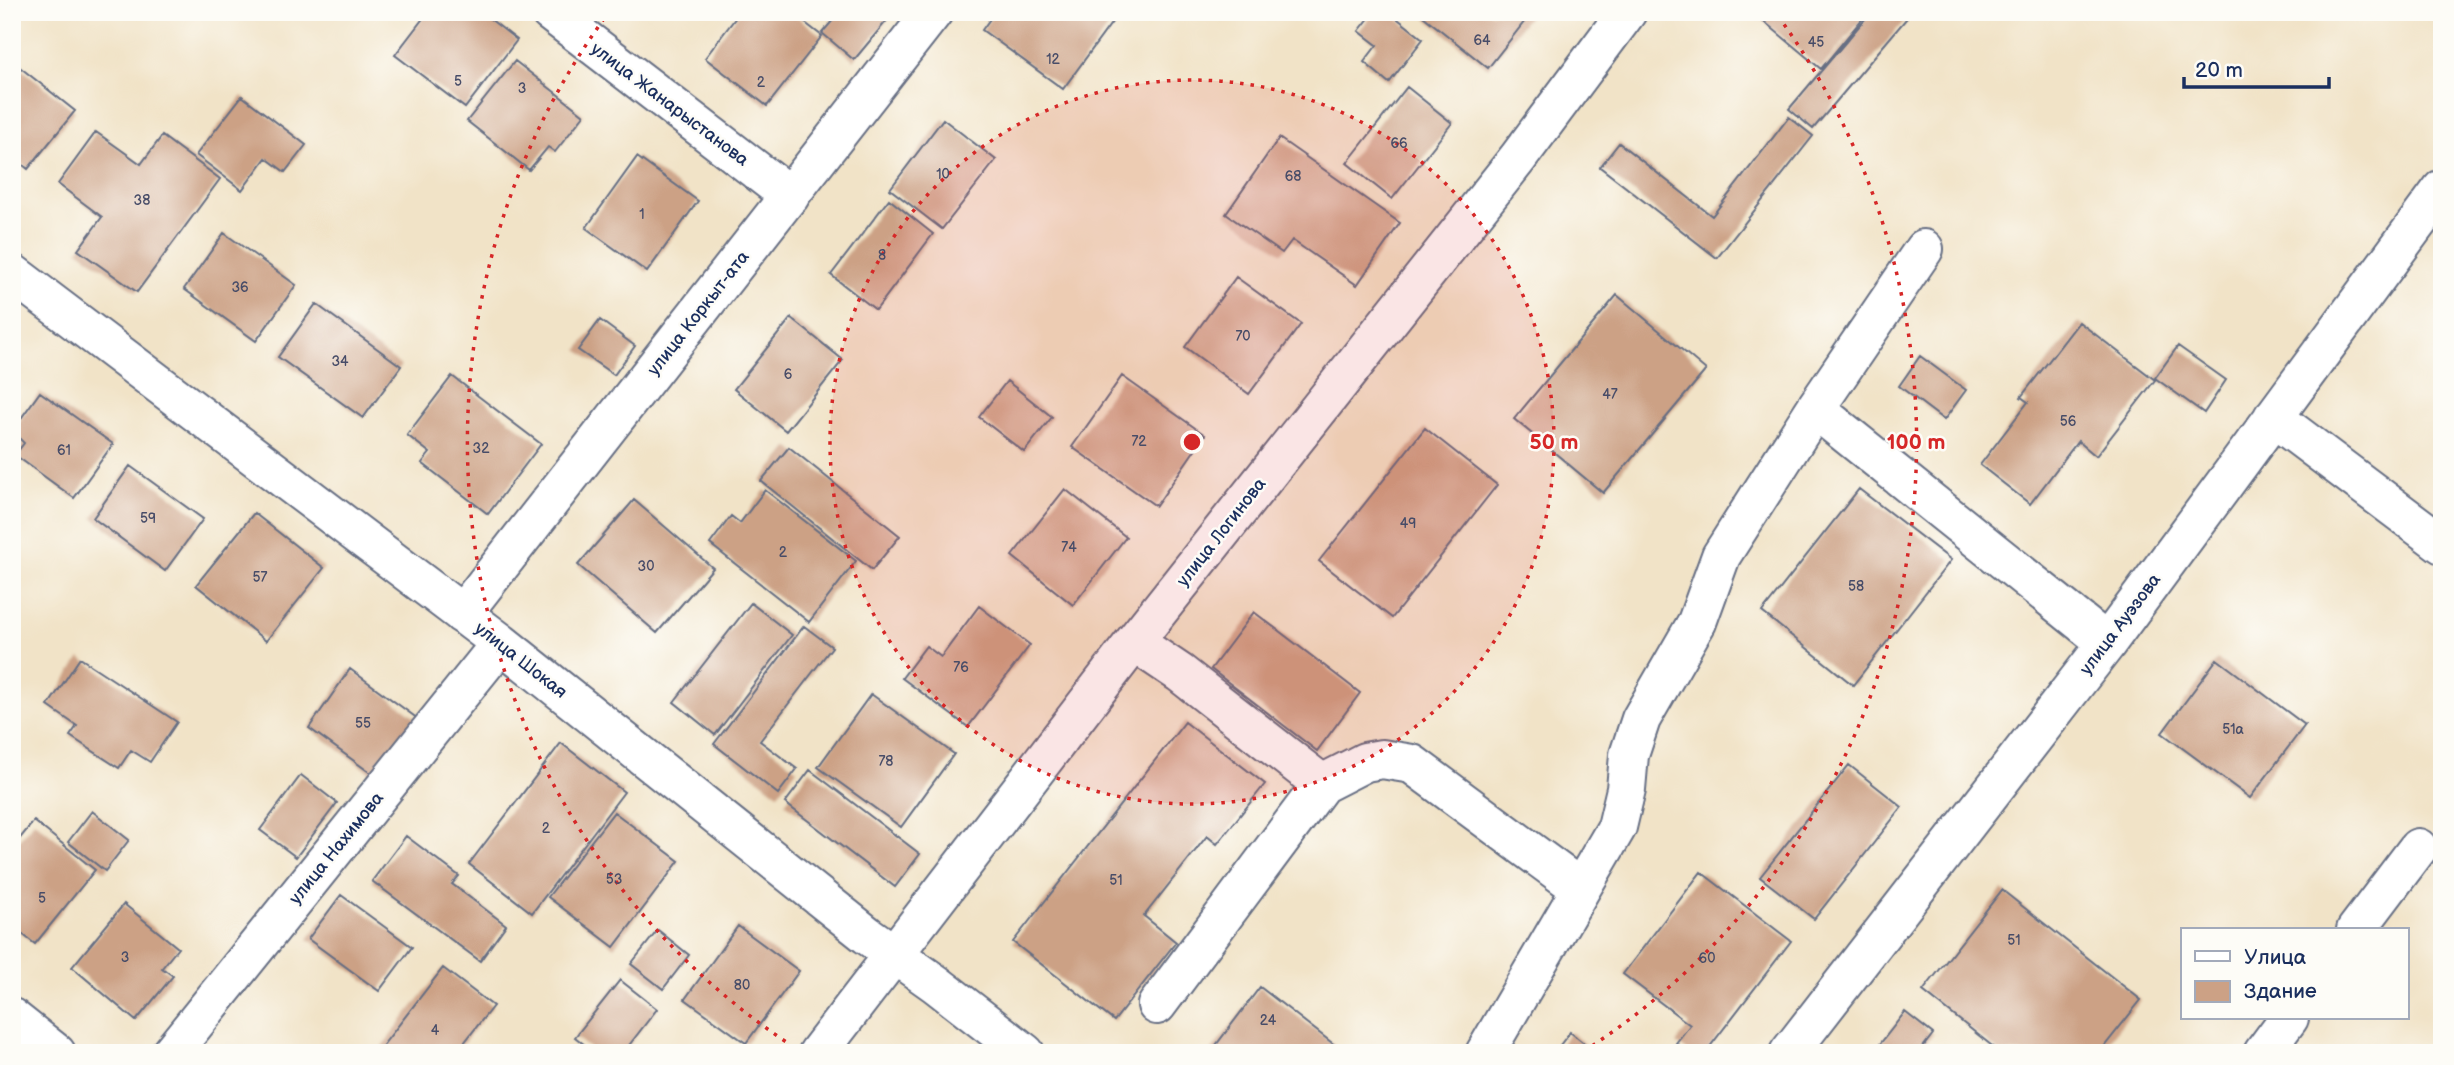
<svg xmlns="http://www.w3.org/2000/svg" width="2454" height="1065" viewBox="0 0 2454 1065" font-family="'Balsamiq Sans',sans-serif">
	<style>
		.building { fill: #cca185 }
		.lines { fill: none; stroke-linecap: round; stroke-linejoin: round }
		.street-casing { stroke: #666e83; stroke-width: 42 }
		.street { stroke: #fff; stroke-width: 38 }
		.ring { fill: none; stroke: #d62828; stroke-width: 3.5; stroke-dasharray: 3.5 7 }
		.labels { text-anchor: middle; stroke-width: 5; stroke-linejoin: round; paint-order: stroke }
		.number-label { font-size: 14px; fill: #474c68 }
		.street-label { font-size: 18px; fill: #1b2f5e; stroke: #fdfcf7 }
		.centre { fill: #d62828; stroke: #fdfcf7; stroke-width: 3.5 }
		.ring-label { font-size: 21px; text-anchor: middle; font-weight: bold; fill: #d62828; stroke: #fdfcf7; stroke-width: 5; stroke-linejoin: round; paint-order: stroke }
	</style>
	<rect width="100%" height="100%" fill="#fdfcf7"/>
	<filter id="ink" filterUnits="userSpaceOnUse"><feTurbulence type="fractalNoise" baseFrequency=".0143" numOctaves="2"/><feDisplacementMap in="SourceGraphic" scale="14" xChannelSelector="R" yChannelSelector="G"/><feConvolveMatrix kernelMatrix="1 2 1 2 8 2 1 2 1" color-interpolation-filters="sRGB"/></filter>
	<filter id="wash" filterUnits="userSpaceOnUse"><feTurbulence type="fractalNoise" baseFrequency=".00686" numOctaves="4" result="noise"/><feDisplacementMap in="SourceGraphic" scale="28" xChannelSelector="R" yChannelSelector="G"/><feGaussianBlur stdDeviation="1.57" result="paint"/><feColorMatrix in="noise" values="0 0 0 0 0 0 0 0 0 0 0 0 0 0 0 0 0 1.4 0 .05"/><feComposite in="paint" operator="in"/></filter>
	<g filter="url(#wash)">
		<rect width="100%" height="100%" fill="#f1e3c7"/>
		<g id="blocks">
			<path class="building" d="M428 12H481L517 40 465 108 395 55Z
				M740 12H791L822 36 767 106 705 58Z
				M840 12H894L854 60 822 33Z
				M995 12H1115L1118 14 1063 89 982 30Z
				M1374 12H1389L1423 39 1389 83 1364 62 1377 45 1359 31Z
				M1418 12H1532L1488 68Z
				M1757 12H1868L1821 69 1755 14Z
				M1871 12H1912L1813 129 1789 109Z
				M12 61 75 111 28 169 12 156Z
				M515 61 584 115 555 152 548 147 529 170 467 121Z
				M1407 87 1452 123 1392 199 1347 163Z
				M242 96 306 145 285 172 266 158 242 190 196 155Z
				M1789 117 1813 136 1717 258 1600 167 1619 143 1712 216Z
				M943 119 996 160 942 229 890 189Z
				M96 132 141 164 162 136 220 179 137 292 78 250 102 217 58 184Z
				M1279 138 1400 223 1357 285 1292 240 1282 253 1226 214Z
				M637 157 698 201 647 272 586 228Z
				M889 199 933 234 876 310 831 275Z
				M224 233 296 285 256 341 184 289Z
				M1236 277 1301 324 1249 394 1185 347Z
				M1617 295 1706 370 1603 493 1514 419Z
				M316 304 401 366 363 418 278 357Z
				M791 318 843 360 786 431 734 389Z
				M600 320 635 346 614 375 578 350Z
				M2079 322 2155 380 2096 456 2078 441 2030 504 1980 465 2028 402 2021 397Z
				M2178 346 2226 380 2204 413 2155 378Z
				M1920 356 1966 390 1944 420 1899 386Z
				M452 376 541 444 488 514 422 463 430 453 407 435Z
				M1122 376 1205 435 1156 506 1072 447Z
				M1007 381 1052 417 1024 452 979 417Z
				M40 392 113 444 74 498 15 455 24 443 12 431Z
				M1425 428 1497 485 1392 618 1319 561Z
				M789 447 900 536 872 570 761 481Z
				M130 466 203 519 165 571 93 518Z
				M1065 489 1126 537 1073 605 1012 556Z
				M1859 489 1951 560 1853 685 1762 612Z
				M765 490 856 561 809 622 710 544 731 516 740 523Z
				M634 500 713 568 657 633 578 565Z
				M254 513 324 568 266 641 196 585Z
				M751 603 792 635 715 735 674 702Z
				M979 606 1030 645 968 727 902 678 926 646 941 657Z
				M1254 612 1360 693 1317 751 1211 669Z
				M804 626 832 647 760 741 797 769 778 794 714 744Z
				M80 658 177 722 150 762 131 750 119 768 70 736 77 726 48 706Z
				M2217 659 2305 725 2250 798 2162 733Z
				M350 669 418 719 376 777 309 728Z
				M871 694 954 754 901 827 818 767Z
				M1185 722 1265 784 1217 844 1207 836 1144 916 1176 942 1114 1021 1013 942Z
				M561 743 624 792 532 913 469 864Z
				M1849 765 1902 807 1814 919 1760 877Z
				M810 770 920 854 895 887 785 803Z
				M301 775 337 803 296 857 260 830Z
				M92 811 129 840 105 871 68 842Z
				M614 812 679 861 614 947 548 897Z
				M34 821 95 870 35 944 12 926V848Z
				M406 836 459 876 452 884 506 925 480 961 372 881Z
				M1701 872 1791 941 1705 1053H1689L1676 1043 1690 1025 1623 974Z
				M2002 890 2141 1000 2099 1053H2001L1923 991Z
				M341 895 412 947 379 991 308 939Z
				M124 904 178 948 162 968 173 976 136 1021 72 967Z
				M738 926 799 971 746 1043 685 999Z
				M658 930 689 955 663 989 631 964Z
				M443 968 493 1006 456 1053H377Z
				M620 980 657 1009 623 1053H595L575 1037Z
				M1260 987 1345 1053H1210Z
				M1905 1012 1933 1034 1920 1051 1922 1053H1873Z
				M1570 1032 1596 1053H1554Z"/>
		</g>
	</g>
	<g filter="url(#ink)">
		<use href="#blocks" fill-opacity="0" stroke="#666e83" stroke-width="2"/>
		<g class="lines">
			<g class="street-casing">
				<path id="street" d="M550 12 790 196
					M12 273 501 643 867 935 936 984 1025 1053
					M1815 409 2107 643
					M2273 417 2442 544
					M462 614 933 12
					M1134 642 1180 673 1322 784
					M2356 930 2418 848
					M1157 1005 1322 784 1365 762 1382 759 1412 764 1580 888
					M12 1018 56 1053
					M171 1053 501 643
					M818 1053 1134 642 1518 158 1627 12
					M1485 1053 1617 827 1626 789 1629 755 1641 719 1697 622 1721 556 1815 409 1924 249
					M1789 1053 2107 643 2442 189
					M2263 1053 2289 1018"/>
			</g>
			<use href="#street" class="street"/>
		</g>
	</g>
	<circle cx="1192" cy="442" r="362" fill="#d62828" fill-opacity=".12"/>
	<g class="ring">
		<circle cx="1192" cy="442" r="362"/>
		<path d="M803 1053A724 724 0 0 1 606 16M1778 16A724 724 0 0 1 1581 1053"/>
	</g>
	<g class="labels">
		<g class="number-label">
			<text x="1482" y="45">64</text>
			<text x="1816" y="47">45</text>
			<text x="1053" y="64">12</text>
			<text x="458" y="86">5</text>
			<text x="761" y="87">2</text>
			<text x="522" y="93">3</text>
			<text x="1399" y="148">66</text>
			<text x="943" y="179">10</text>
			<text x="1293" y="181">68</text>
			<text x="142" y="205">38</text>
			<text x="642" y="219">1</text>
			<text x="882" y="260">8</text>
			<text x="240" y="292">36</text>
			<text x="1243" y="341">70</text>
			<text x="340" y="366">34</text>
			<text x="788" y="379">6</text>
			<text x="1610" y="399">47</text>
			<text x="2068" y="426">56</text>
			<text x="1139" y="446">72</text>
			<text x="481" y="453">32</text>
			<text x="64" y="455">61</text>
			<text x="148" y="523">59</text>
			<text x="1408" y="528">49</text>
			<text x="1069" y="552">74</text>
			<text x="783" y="557">2</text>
			<text x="646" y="571">30</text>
			<text x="260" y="582">57</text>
			<text x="1856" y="591">58</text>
			<text x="961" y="672">76</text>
			<text x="363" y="728">55</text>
			<text x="2233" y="734">51а</text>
			<text x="886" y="766">78</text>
			<text x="546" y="833">2</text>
			<text x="614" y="884">53</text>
			<text x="1116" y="885">51</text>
			<text x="42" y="903">5</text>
			<text x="2014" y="945">51</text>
			<text x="125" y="962">3</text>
			<text x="1707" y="963">60</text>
			<text x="742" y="990">80</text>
			<text x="1268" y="1025">24</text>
			<text x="435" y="1035">4</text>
		</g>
		<g class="street-label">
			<text transform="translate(670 104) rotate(37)" y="6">улица Жанарыстанова</text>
			<text transform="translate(698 313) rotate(-52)" y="6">улица Коркыт-ата</text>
			<text transform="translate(1221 532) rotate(-52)" y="6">улица Логинова</text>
			<text transform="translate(2120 624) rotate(-53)" y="6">улица Ауэзова</text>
			<text transform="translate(521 660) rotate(38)" y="6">улица Шокая</text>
			<text transform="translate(336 848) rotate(-51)" y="6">улица Нахимова</text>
		</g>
	</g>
	<circle cx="1192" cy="442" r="10" class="centre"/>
	<g class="ring-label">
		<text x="1554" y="449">50 m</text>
		<text x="1916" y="449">100 m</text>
	</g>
	<rect width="2454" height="1065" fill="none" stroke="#fdfcf7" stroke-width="42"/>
	<rect x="2181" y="928" width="228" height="91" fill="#fdfcf7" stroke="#a3aaba" stroke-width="2"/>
	<rect x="2195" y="951" width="35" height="10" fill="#ffffff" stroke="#a3aaba" stroke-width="2"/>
	<text x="2244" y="964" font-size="21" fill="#1b2f5e">Улица</text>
	<rect x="2195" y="981" width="35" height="21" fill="#cca185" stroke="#a3aaba" stroke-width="2"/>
	<text x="2244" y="998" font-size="21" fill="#1b2f5e">Здание</text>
	<path d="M2184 77v10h145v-10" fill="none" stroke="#1b2f5e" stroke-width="3.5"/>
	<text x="2195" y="77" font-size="21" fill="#1b2f5e" stroke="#fdfcf7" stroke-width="5" paint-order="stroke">20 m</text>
</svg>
